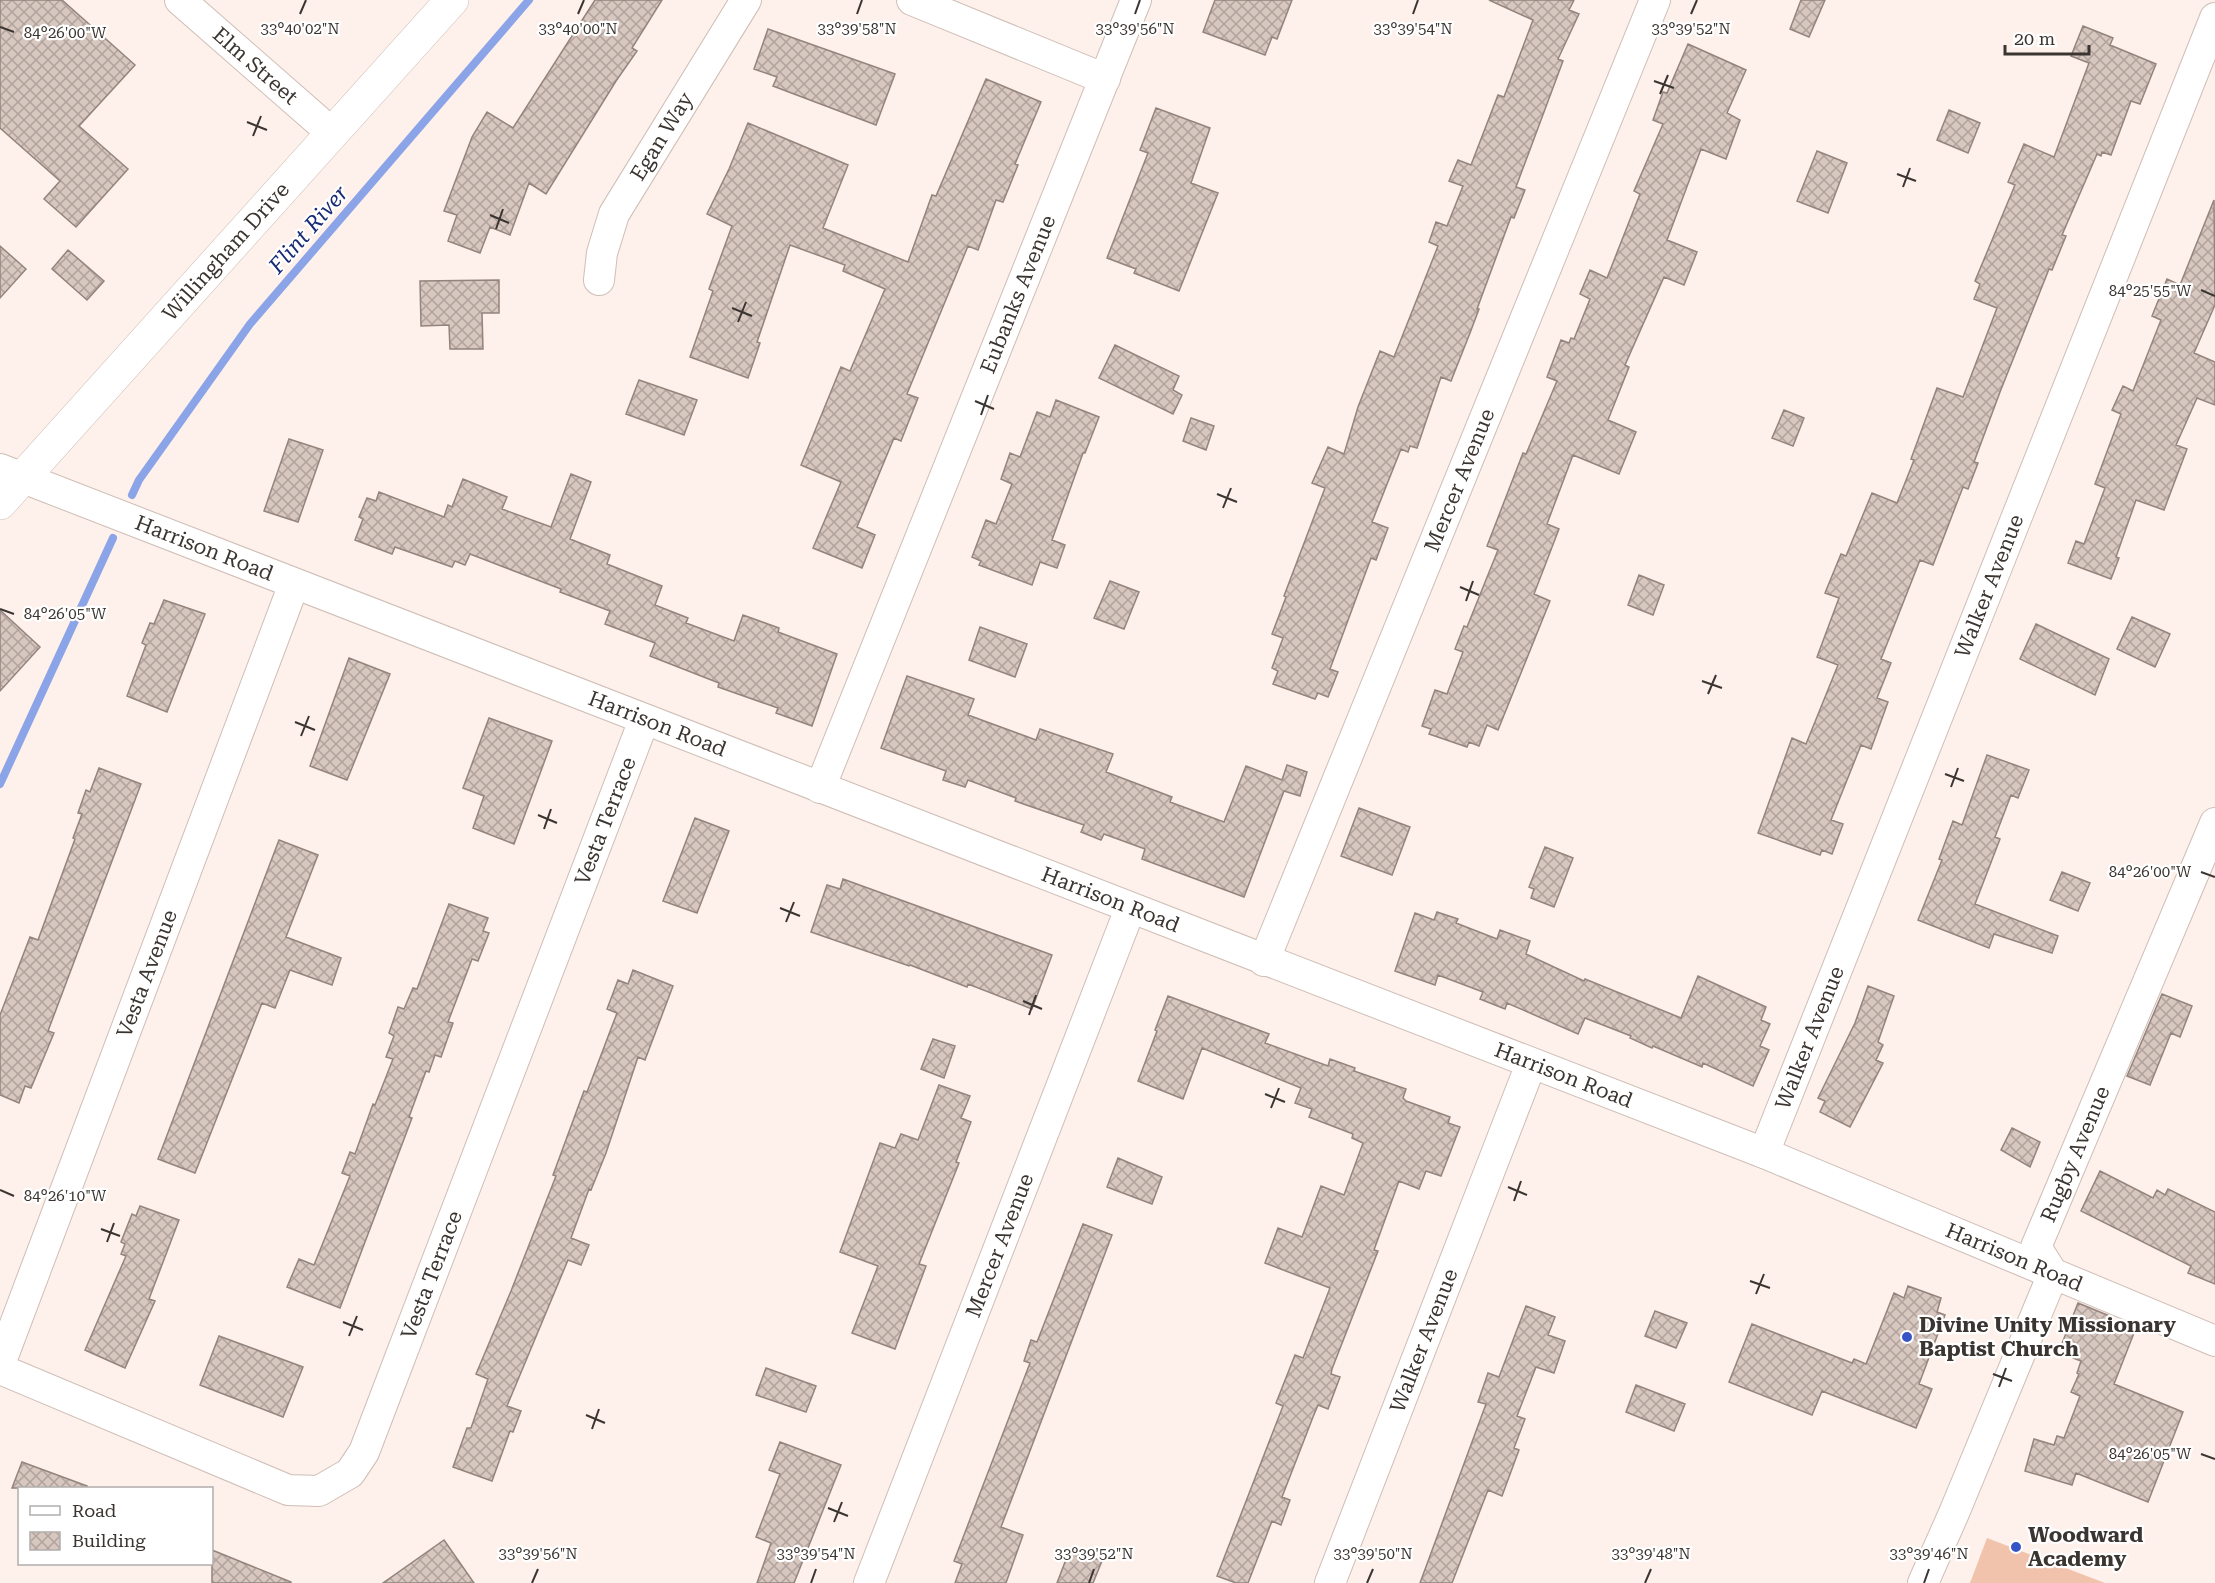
<svg xmlns="http://www.w3.org/2000/svg" width="2215" height="1583" viewBox="0 0 2215 1583" font-family="'Roboto Serif',serif">
	<style>
		.pitch { fill: #f1c3ac }
		.lines { fill: none; stroke-linecap: round; stroke-linejoin: round }
		.stream { stroke: #8ba4e7; stroke-width: 8 }
		.building { fill: url(#building-cross-hatch); stroke: #93847d; stroke-width: 1.5 }
		.street-casing { stroke: #cebeb6; stroke-width: 32 }
		.secondary-casing { stroke: #cebeb6; stroke-width: 34 }
		.street { stroke: #fff; stroke-width: 30 }
		.secondary { stroke: #fff; stroke-width: 33 }
		.ticks { fill: none; stroke: #3b3531; stroke-width: 2 }
		.poi-dot { fill: #3654c6; stroke: #fff; stroke-width: 2 }
		.labels { text-anchor: middle; stroke-width: 4.5; stroke-linejoin: round; paint-order: stroke }
		.street-label { font-size: 21px; fill: #3b3531; stroke: #fff }
		.poi-label { font-size: 21px; font-weight: bold; fill: #3b3531; stroke: #fff; text-anchor: start }
		.water-label { font-size: 22px; font-style: italic; fill: #192b77; stroke: #fff }
		.ticks-label { font-size: 15px; text-anchor: middle; fill: #3b3531; stroke: #fff; stroke-width: 4.5; stroke-linejoin: round; paint-order: stroke }
	</style>
	<defs>
		<pattern id="building-cross-hatch" width="8" height="8" patternUnits="userSpaceOnUse" patternTransform="scale(1.5)"><rect width="8" height="8" fill="#d8c7bf"/><path d="M0 0l8 8M0 8l8-8" fill="none" stroke="#b0a29c"/></pattern>
	</defs>
	<rect width="100%" height="100%" fill="#fef0ea"/>
	<path class="pitch" d="M1987 1538 2105 1583H1970Z"/>
	<g class="lines">
		<path class="stream" d="M132 495 139 480 250 324 529 0
			M0 784 113 538"/>
	</g>
	<path class="building" d="M0 0H62L135 65 79 126 128 169 76 227 44 199 60 181 0 128Z
		M595 0H662L632 48 637 51 616 81 546 194 529 183 510 235 490 227 480 253 448 241 457 215 444 211 472 137 487 112 513 128Z
		M1215 0H1292L1277 39 1272 37 1265 55 1203 32Z
		M1489 0H1574L1569 10 1579 14 1558 59 1563 61 1516 187 1525 190 1514 218 1511 217 1477 309H1479L1470 333 1451 381 1441 377 1417 448 1410 446 1408 452 1401 449 1372 522 1388 528 1376 560 1371 558 1330 669 1338 672 1328 697 1318 693 1315 699 1273 684 1278 671 1272 668 1283 638 1272 634 1286 597 1284 596 1325 488 1312 483 1328 447 1344 454 1358 407 1380 351 1394 357 1438 246 1429 242 1436 222 1447 226 1463 186 1449 181 1458 160 1471 165 1498 95 1504 97 1533 20Z
		M1801 0H1825L1809 37 1790 29Z
		M2083 26 2113 38 2110 45 2156 64 2140 104 2131 101 2111 155 2102 152 2101 156 2097 154 2062 235 2066 236 2052 270 2049 269 2000 392 1974 462 1978 463 1968 489 1963 487 1933 565 1920 560 1881 659 1891 663 1877 698 1888 702 1871 749 1861 745 1831 820 1843 824 1832 854 1822 850 1820 855 1758 833 1792 738 1806 744 1838 665 1817 657 1839 598 1825 593 1841 554 1846 556 1872 493 1897 503 1914 460 1911 459 1937 388 1963 397 1997 308 1974 299 1980 284 1975 281 2015 185 2008 182 2024 144 2054 157 2089 63 2071 56Z
		M768 29 895 74 876 125 773 86 777 77 754 69Z
		M1688 44 1746 70 1727 113 1740 120 1726 159 1701 149 1667 240 1697 252 1684 285 1664 277 1625 365 1629 367 1608 420 1636 432 1619 474 1573 455 1547 524 1559 529 1534 594 1550 601 1498 730 1487 725 1479 746 1469 742 1467 747 1429 734 1431 729 1422 726 1435 690 1447 694 1463 652 1455 649 1464 626 1467 627 1498 550 1487 546 1523 453 1526 454 1557 381 1547 377 1561 340 1569 343 1571 338 1574 339 1590 299 1580 294 1590 270 1607 278 1640 194 1634 191 1663 124 1653 120 1663 92 1667 93Z
		M986 79 1041 102 1015 164 1018 165 1003 202 996 200 978 250 968 246 907 394 918 398 901 441 894 438 857 527 875 535 862 568 813 548 841 482 801 465 841 367 850 371 885 289 843 271 845 265 790 245 757 342 760 343 748 378 690 357 713 291 709 289 732 226 707 214 729 169 748 123 848 165 823 228 908 262 932 195 936 196Z
		M1156 108 1210 128 1191 183 1218 193 1179 291 1134 273 1136 269 1107 258 1148 153 1140 150Z
		M1949 110 1980 123 1968 153 1937 140Z
		M1817 151 1847 163 1828 213 1797 201Z
		M2214 200 2215 305 2194 353 2215 362V405L2197 398 2176 445 2187 449 2164 510 2136 500 2116 557 2119 558 2111 579 2068 563 2076 541 2084 544 2105 488 2095 484 2121 414 2112 410 2123 386 2133 391 2161 320 2152 316 2167 279 2180 285Z
		M0 246 26 269 0 298Z
		M68 250 104 281 87 300 52 269Z
		M499 280V313H482L483 349H450L449 325 421 326 420 281Z
		M1115 345 1179 376 1173 390 1182 395 1173 414 1099 378Z
		M639 380 697 400 684 435 626 414Z
		M1056 400 1099 417 1085 453H1083L1052 540 1065 545 1057 568 1040 562 1032 585 979 565 981 561 972 557 986 520 996 524 1012 484 1001 479 1010 453 1020 457 1037 412 1050 417Z
		M1784 410 1804 418 1793 446 1772 438Z
		M1191 418 1214 426 1206 450 1183 441Z
		M289 439 323 450 298 522 264 511Z
		M571 474 591 482 570 539 610 555 607 564 662 586 655 605 688 618 686 623 734 641 743 615 779 628 778 632 837 654 812 726 776 713 778 708 718 687 719 683 650 656 655 643 605 624 610 611 560 592 561 589 470 554 465 565 455 561 452 567 395 547 392 554 355 540 363 519 359 517 367 498 376 501 379 492 444 517 448 505 452 507 463 479 507 497 502 509 551 527Z
		M1639 575 1664 585 1653 615 1628 605Z
		M1110 581 1139 592 1124 629 1094 618Z
		M164 600 205 614 167 712 127 696 146 645 142 643 150 623 154 624Z
		M0 610 40 647 0 691Z
		M2132 617 2170 634 2155 667 2117 649Z
		M2036 624 2109 659 2095 695 2020 659Z
		M980 627 1027 644 1015 677 969 660Z
		M349 658 390 674 347 780 310 766Z
		M907 676 974 699 968 715 1036 740 1040 729 1113 754 1106 772 1172 797 1170 802 1224 822 1246 766 1282 780 1287 765 1307 772 1300 796 1284 791 1244 897 1142 859 1145 849 1104 834 1101 840 1081 832 1084 825 1015 801 1016 798 968 780 965 787 943 780 946 771 881 748Z
		M489 718 552 741 514 844 473 828 484 796 463 788Z
		M1987 755 2029 770 2018 798 2011 795 1995 837 2000 839 1975 904 2058 936 2052 953 1994 934 1989 948 1918 920 1942 860 1939 859 1953 821 1962 825Z
		M99 768 141 784 48 1031 54 1033 31 1088 25 1086 19 1103 0 1095V1015L30 937 38 940 75 839 73 838 82 814 78 813 86 790 90 792Z
		M1359 808 1410 827 1392 875 1341 856Z
		M695 818 729 831 697 913 663 901Z
		M279 840 318 855 286 937 341 958 332 985 290 970 275 1008 262 1003 195 1173 158 1159Z
		M1545 847 1573 858 1554 907 1531 898 1534 889 1529 887Z
		M2062 872 2090 883 2078 911 2050 900Z
		M843 879 1052 955 1032 1009 968 984 967 987 910 965 909 966 811 932 827 885 840 889Z
		M449 904 488 918 483 931 489 933 478 961 472 959 448 1022 453 1023 441 1057 435 1055 429 1072 426 1071 409 1117 412 1118 340 1308 287 1287 299 1259 314 1265 350 1176 342 1173 350 1152 355 1154 373 1104 375 1105 393 1059 386 1057 394 1036 389 1033 398 1007 404 1009 413 988 417 989Z
		M1437 912 1458 919 1456 923 1497 939 1500 930 1530 941 1526 954 1584 981 1585 979 1681 1018 1698 976 1766 1007 1761 1020 1770 1024 1760 1046 1769 1050 1753 1086 1703 1063 1702 1067 1653 1046 1652 1048 1630 1038 1631 1036 1585 1018 1578 1034 1507 1003 1505 1009 1480 999 1483 992 1438 975 1435 985 1395 971 1415 913 1434 920Z
		M633 970 673 986 645 1060 638 1057 606 1153 591 1190 589 1189 571 1238 589 1245 581 1265 568 1260 507 1406 521 1411 513 1432 510 1431 492 1481 453 1467 467 1428H471L488 1379 476 1374 511 1291 556 1176 553 1175 584 1091 587 1092 617 1013 607 1009 618 980 628 984Z
		M1868 986 1894 996 1878 1042 1883 1045 1876 1060 1883 1063 1850 1127 1820 1112 1825 1101 1818 1098 1855 1023Z
		M2162 994 2192 1006 2180 1037 2171 1033 2150 1085 2127 1076Z
		M1168 996 1269 1034 1265 1043 1328 1066 1330 1059 1355 1068 1354 1071 1406 1089 1403 1098 1406 1101 1450 1117 1448 1123 1460 1127 1441 1176 1426 1171 1419 1189 1399 1181 1374 1250 1378 1251 1332 1369 1331 1374 1340 1377 1328 1409 1318 1405 1313 1417 1282 1497 1290 1500 1281 1525 1272 1521 1248 1583H1236L1217 1576 1283 1406 1276 1403 1295 1355 1303 1358 1330 1288 1265 1263 1278 1228 1302 1237 1321 1186 1344 1195 1363 1143 1352 1138 1353 1134 1309 1117 1312 1109 1295 1103 1301 1088 1202 1048 1183 1099 1138 1081 1157 1031 1155 1030Z
		M933 1039 955 1046 944 1078 921 1069Z
		M939 1085 970 1096 961 1118 971 1122 956 1162 959 1163 919 1264 926 1266 895 1349 852 1333 878 1266 840 1252 880 1143 895 1148 901 1134 918 1140Z
		M2012 1128 2040 1142 2030 1167 2001 1150Z
		M1118 1158 1162 1177 1152 1204 1107 1187Z
		M2100 1171 2153 1198 2157 1190 2165 1195 2168 1189 2215 1212V1284L2188 1273 2191 1266 2081 1211Z
		M140 1206 179 1220 149 1299 155 1301 125 1368 85 1350 126 1256 121 1254 125 1244 121 1242 132 1214 136 1216Z
		M1083 1224 1112 1235 1001 1527 1023 1535 1006 1583H955L962 1564 954 1561 1030 1363 1024 1361 1031 1340 1037 1342Z
		M1908 1286 1941 1298 1937 1312 1945 1315 1919 1384 1932 1389 1916 1428 1822 1391 1812 1415 1729 1382 1752 1324 1852 1363 1854 1359 1866 1364 1894 1293 1904 1298Z
		M2078 1303 2112 1317 2110 1324 2134 1333 2114 1384 2183 1412 2148 1502 2076 1473 2072 1485 2025 1471 2034 1439 2054 1445 2057 1436 2064 1438 2080 1396 2071 1392 2079 1374 2077 1373 2081 1361 2073 1358 2075 1352 2061 1346Z
		M1526 1306 1555 1317 1548 1335 1565 1341 1554 1373 1536 1367 1517 1416 1525 1419 1514 1448 1519 1450 1502 1496 1488 1490 1452 1583H1420L1486 1404 1478 1402 1488 1373 1499 1377Z
		M1655 1311 1687 1323 1676 1348 1645 1336Z
		M219 1336 303 1367 283 1417 200 1385Z
		M766 1368 816 1386 806 1412 756 1395Z
		M1636 1385 1685 1404 1674 1431 1626 1412Z
		M780 1442 841 1465 794 1583H757L771 1543 756 1537 780 1474 769 1470Z
		M22 1462 87 1486 86 1488H12Z
		M444 1540 474 1583H383Z
		M1070 1549 1102 1561 1093 1583H1057Z
		M212 1550 291 1582V1583H212Z"/>
	<g class="lines">
		<g class="street-casing">
			<g id="street">
				<path id="s1" d="M180 0 332 133"/>
				<path d="M912 0 1105 79"/>
				<path id="s2" d="M599 280 602 253 614 214 746 0"/>
				<path id="s3" d="M0 469 1764 1153 2215 1341"/>
				<path id="s4" d="M820 788 1136 0"/>
				<path id="s5" d="M1264 961 1655 0"/>
				<path id="s6" d="M1764 1153 2215 18"/>
				<path id="s7" d="M0 1364 294 584"/>
				<path id="s8" d="M0 1369 288 1490 319 1491 350 1473 364 1452 644 720"/>
				<path id="s9" d="M869 1583 1130 909"/>
				<path id="s10" d="M1330 1583 1531 1064"/>
				<path id="s11" d="M1923 1583 1954 1513 2053 1274 2036 1247 2215 823"/>
			</g>
		</g>
		<g class="secondary-casing">
			<g id="secondary">
				<path id="s12" d="M0 503 452 0"/>
			</g>
		</g>
		<use href="#street" class="street"/>
		<use href="#secondary" class="secondary"/>
	</g>
	<path class="ticks" d="M300 14 306 0M578 14 584 0M857 14 862 0M1135 14 1140 0M1413 14 1418 0M1691 14 1697 0M0 27 14 32M1654 81 1674 88M1660 94 1668 75M247 122 267 130M253 136 261 116M1897 174 1916 181M1903 187 1910 168M490 215 509 223M496 229 503 209M2201 290 2215 296M732 308 752 316M738 322 746 302M975 401 994 409M981 415 988 395M1217 494 1237 502M1223 508 1231 488M1460 587 1479 595M1466 601 1473 581M0 609 14 614M1702 681 1722 688M1708 694 1716 675M295 722 315 730M301 736 309 716M1945 774 1964 781M1951 787 1958 768M538 815 557 823M544 829 551 809M2201 872 2215 877M780 908 800 916M786 922 794 902M1023 1001 1042 1009M1029 1015 1036 995M1265 1094 1285 1102M1271 1108 1279 1088M1508 1187 1527 1195M0 1190 14 1196M1514 1201 1521 1181M101 1229 120 1236M107 1242 114 1223M1750 1281 1770 1288M1756 1294 1764 1274M343 1322 363 1330M349 1336 357 1316M1993 1374 2012 1381M1999 1387 2006 1368M586 1415 605 1423M592 1429 599 1409M2201 1454 2215 1459M828 1508 848 1516M834 1522 842 1502M532 1583 538 1569M811 1583 816 1569M1089 1583 1094 1569M1367 1583 1373 1569M1645 1583 1651 1569M1924 1583 1929 1569"/>
	<g class="poi-dot">
		<circle cx="1907" cy="1337" r="6"/>
		<circle cx="2016" cy="1547" r="6"/>
	</g>
	<g class="labels">
		<g class="street-label">
			<text dy="7" stroke="none"><textPath href="#s1" startOffset="100">Elm Street</textPath></text>
			<text dy="7" stroke="none"><textPath href="#s2" startOffset="159">Egan Way</textPath></text>
			<text dy="7" stroke="none"><textPath href="#s12" startOffset="338">Willingham Drive</textPath></text>
			<text dy="7" stroke="none"><textPath href="#s4" startOffset="532">Eubanks Avenue</textPath></text>
			<text dy="7" stroke="none"><textPath href="#s5" startOffset="519">Mercer Avenue</textPath></text>
			<text dy="7" stroke="none"><textPath href="#s3" startOffset="219">Harrison Road</textPath></text>
			<text dy="7" stroke="none"><textPath href="#s6" startOffset="610">Walker Avenue</textPath></text>
			<text dy="7" stroke="none"><textPath href="#s3" startOffset="705">Harrison Road</textPath></text>
			<text dy="7" stroke="none"><textPath href="#s8" startOffset="1080">Vesta Terrace</textPath></text>
			<text dy="7" stroke="none"><textPath href="#s3" startOffset="1191">Harrison Road</textPath></text>
			<text dy="7" stroke="none"><textPath href="#s7" startOffset="417">Vesta Avenue</textPath></text>
			<text dy="7" stroke="none"><textPath href="#s6" startOffset="124">Walker Avenue</textPath></text>
			<text dy="7" stroke="none"><textPath href="#s3" startOffset="1677">Harrison Road</textPath></text>
			<text dy="7" stroke="none"><textPath href="#s11" startOffset="468">Rugby Avenue</textPath></text>
			<text dy="7" stroke="none"><textPath href="#s9" startOffset="362">Mercer Avenue</textPath></text>
			<text dy="7" stroke="none"><textPath href="#s3" startOffset="2163">Harrison Road</textPath></text>
			<text dy="7" stroke="none"><textPath href="#s8" startOffset="594">Vesta Terrace</textPath></text>
			<text dy="7" stroke="none"><textPath href="#s10" startOffset="260">Walker Avenue</textPath></text>
		</g>
		<g class="poi-label">
			<text x="1919" y="1332">Divine Unity Missionary<tspan x="1919" dy="24">Baptist Church</tspan></text>
			<text x="2028" y="1542">Woodward<tspan x="2028" dy="24">Academy</tspan></text>
		</g>
		<g class="water-label">
			<text transform="translate(308 229) rotate(-49)" y="8">Flint River</text>
		</g>
	</g>
	<g class="ticks-label">
		<text x="300" y="34">33°40'02"N</text>
		<text x="857" y="34">33°39'58"N</text>
		<text x="578" y="34">33°40'00"N</text>
		<text x="1135" y="34">33°39'56"N</text>
		<text x="1413" y="34">33°39'54"N</text>
		<text x="1691" y="34">33°39'52"N</text>
		<text x="65" y="38">84°26'00"W</text>
		<text x="2150" y="296">84°25'55"W</text>
		<text x="65" y="619">84°26'05"W</text>
		<text x="2150" y="877">84°26'00"W</text>
		<text x="65" y="1201">84°26'10"W</text>
		<text x="2150" y="1459">84°26'05"W</text>
		<text x="538" y="1559">33°39'56"N</text>
		<text x="816" y="1559">33°39'54"N</text>
		<text x="1094" y="1559">33°39'52"N</text>
		<text x="1373" y="1559">33°39'50"N</text>
		<text x="1651" y="1559">33°39'48"N</text>
		<text x="1929" y="1559">33°39'46"N</text>
	</g>
	<rect x="18" y="1487" width="195" height="78" fill="#ffffff" stroke="#b1aead" stroke-width="1.5"/>
	<rect x="30" y="1506" width="30" height="9" fill="#ffffff" stroke="#b1aead" stroke-width="1.5"/>
	<text x="72" y="1517" font-size="18" fill="#3b3531">Road</text>
	<rect x="30" y="1532" width="30" height="18" fill="url(#building-cross-hatch)" stroke="#b1aead" stroke-width="1.5"/>
	<text x="72" y="1547" font-size="18" fill="#3b3531">Building</text>
	<path d="M2005 45v9h84v-9" fill="none" stroke="#3b3531" stroke-width="3"/>
	<text x="2014" y="45" font-size="18" fill="#3b3531" stroke="#ffffff" stroke-width="4.5" paint-order="stroke">20 m</text>
</svg>
